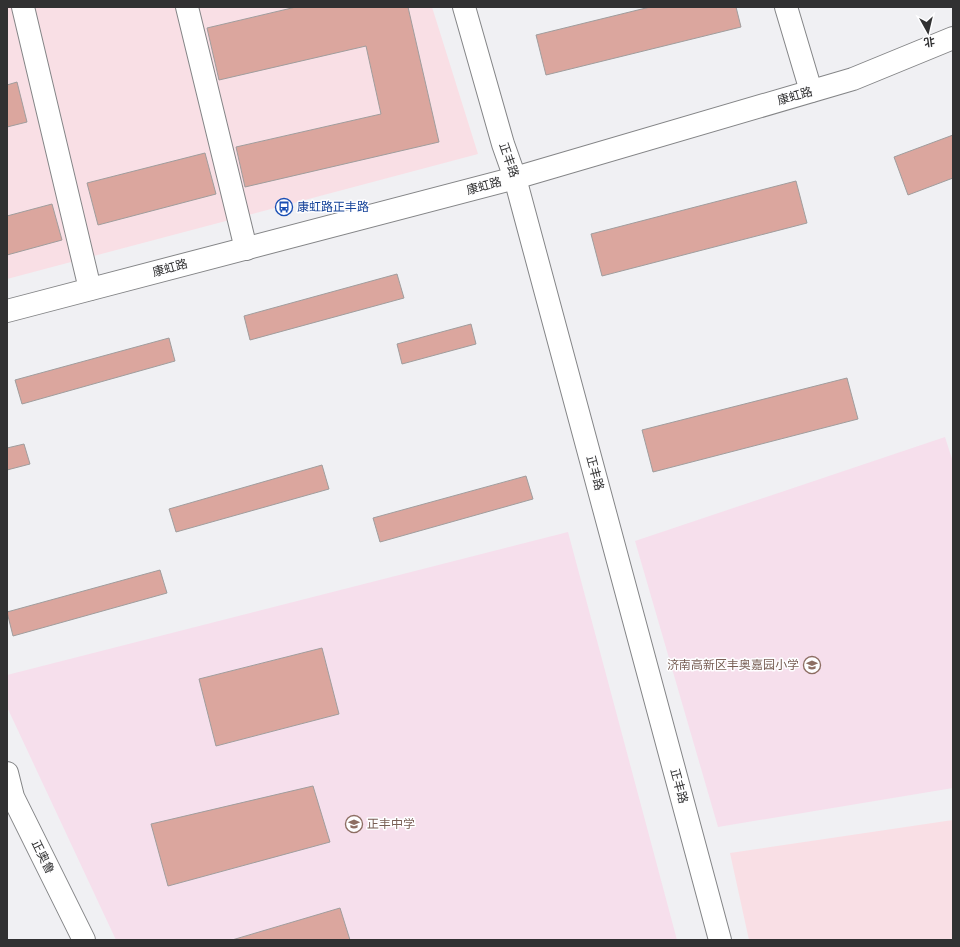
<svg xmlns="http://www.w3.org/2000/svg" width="960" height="947" viewBox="0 0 960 947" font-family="Cabin,'Noto Sans SC',sans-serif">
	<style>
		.industrial { fill: #f9dfe5 }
		.education { fill: #f6dfec }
		.building { fill: #dba69e; stroke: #a09d9d }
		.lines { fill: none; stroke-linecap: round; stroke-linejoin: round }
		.minor-casing { stroke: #848587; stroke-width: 24 }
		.tertiary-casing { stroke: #848587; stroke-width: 24 }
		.secondary-casing { stroke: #848587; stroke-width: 24 }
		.minor { stroke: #fff; stroke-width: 22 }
		.tertiary { stroke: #fff; stroke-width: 22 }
		.secondary { stroke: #fff; stroke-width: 22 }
		.labels { text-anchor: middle; stroke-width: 3; stroke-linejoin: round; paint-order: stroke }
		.street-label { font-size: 12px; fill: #313132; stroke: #fefeff }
		.transit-label { font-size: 12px; fill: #164399; stroke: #fefeff; text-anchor: start }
		.education-label { font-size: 12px; fill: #785e54; stroke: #fefeff; text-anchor: end }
	</style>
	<rect width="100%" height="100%" fill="#f0f0f3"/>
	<path class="industrial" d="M7 7H432L478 154 7 279Z
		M953 820V940H749L730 853Z"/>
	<path class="education" d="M945 437 953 462V788L718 827 635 541Z
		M568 532 677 940H116L7 707V675Z"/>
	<path class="building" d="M296 7H408L439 142 245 187 236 147 381 114 366 46 219 80 207 28Z
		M650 7H736L741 27 546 75 536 35Z
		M17 82 27 122 7 127V85Z
		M953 135V178L908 195 894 157Z
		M205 153 216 194 98 225 87 183Z
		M796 181 807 223 602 276 591 234Z
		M52 204 62 240 7 255V216Z
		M397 274 404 298 250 340 244 316Z
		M471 324 476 344 402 364 397 344Z
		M169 338 175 361 22 404 15 380Z
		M847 378 858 419 653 472 642 430Z
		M24 444 30 464 7 470V448Z
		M322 465 329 489 176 532 169 509Z
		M526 476 533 499 380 542 373 518Z
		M160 570 167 593 13 636 7 612Z
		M322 648 339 714 216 746 199 679Z
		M313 786 330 842 168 886 151 824Z
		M340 908 350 940H232Z"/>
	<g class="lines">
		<g class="minor-casing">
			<path id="minor" d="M23 7 90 289
				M187 7 246 249
				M786 7 811 91"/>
		</g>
		<g class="tertiary-casing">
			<path id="tertiary" d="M464 7 503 144 515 178 720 940
				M7 773 13 797 84 940"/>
		</g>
		<g class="secondary-casing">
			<path id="secondary" d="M7 311 515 178 853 79 953 38"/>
		</g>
		<use href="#minor" class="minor"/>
		<use href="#tertiary" class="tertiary"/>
		<use href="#secondary" class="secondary"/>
	</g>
	<defs>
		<g id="bus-ring" transform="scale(0.9)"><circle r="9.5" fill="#fefeff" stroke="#1a4fb4" stroke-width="1.5"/><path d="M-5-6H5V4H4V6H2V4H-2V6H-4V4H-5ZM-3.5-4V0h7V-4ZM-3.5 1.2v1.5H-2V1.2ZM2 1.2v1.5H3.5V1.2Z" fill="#1a4fb4"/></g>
		<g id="school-ring" transform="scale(0.9)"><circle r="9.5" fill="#fefeff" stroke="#8d6e63" stroke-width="1.5"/><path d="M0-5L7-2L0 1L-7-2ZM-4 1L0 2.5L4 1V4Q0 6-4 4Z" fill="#8d6e63"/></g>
	</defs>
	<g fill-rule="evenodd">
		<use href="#bus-ring" x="284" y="207"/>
		<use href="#school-ring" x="812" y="665"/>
		<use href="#school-ring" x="354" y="824"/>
	</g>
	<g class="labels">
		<g class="street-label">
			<text transform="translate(795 96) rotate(-16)" y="4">康虹路</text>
			<text transform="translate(509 160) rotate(71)" y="4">正丰路</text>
			<text transform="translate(484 186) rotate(-15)" y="4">康虹路</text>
			<text transform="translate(170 268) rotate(-15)" y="4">康虹路</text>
			<text transform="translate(595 473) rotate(75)" y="4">正丰路</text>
			<text transform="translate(679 786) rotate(75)" y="4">正丰路</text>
			<text transform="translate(43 857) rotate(64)" y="4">正奥鲁</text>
		</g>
		<g class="transit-label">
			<text x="297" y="211">康虹路正丰路</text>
		</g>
		<g class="education-label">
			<text x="799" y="669">济南高新区丰奥嘉园小学</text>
			<text x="367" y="828" text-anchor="start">正丰中学</text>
		</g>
	</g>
	<rect width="960" height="947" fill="none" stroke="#313132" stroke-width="16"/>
	<g transform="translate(928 32) rotate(172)" stroke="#fefeff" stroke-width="3" paint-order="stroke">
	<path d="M0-3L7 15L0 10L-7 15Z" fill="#313132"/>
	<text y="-6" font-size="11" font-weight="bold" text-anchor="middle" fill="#313132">北</text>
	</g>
</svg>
